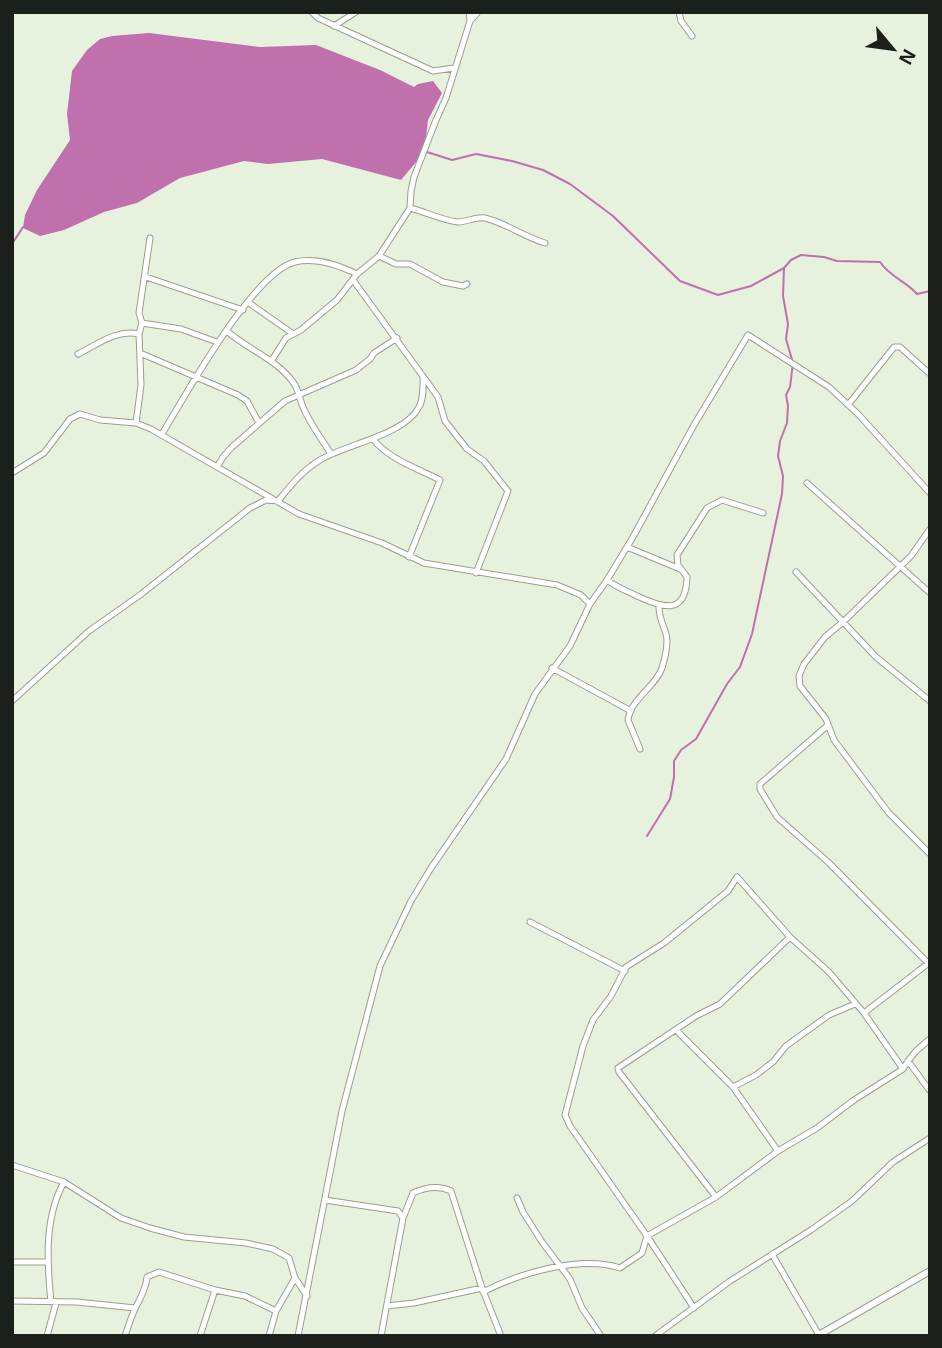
<svg xmlns="http://www.w3.org/2000/svg" width="942" height="1348" viewBox="0 0 942 1348" font-family="Helvetica,sans-serif">
	<style>
		.water { fill: #c070ad }
		.lines { fill: none; stroke-linecap: round; stroke-linejoin: round }
		.stream { stroke: #c070ad; stroke-width: 2 }
		.minor-casing { stroke: #96a08f; stroke-width: 7 }
		.tertiary-casing { stroke: #96a08f; stroke-width: 8 }
		.minor { stroke: #fff; stroke-width: 5 }
		.tertiary { stroke: #fff; stroke-width: 6 }
	</style>
	<rect width="100%" height="100%" fill="#e6f2de"/>
	<path class="water" d="M149 33 260 47 316 45 380 70 414 87 418 84 433 81 442 93 428 120 426 138 417 161 401 180 322 159 268 164 244 161 180 178 137 203 104 212 64 230 40 236 23 228 25 215 37 190 70 140 67 114 72 71 87 50 100 39 112 36Z"/>
	<g class="lines">
		<path class="stream" d="M427 152 452 160 476 154 512 161 543 170 570 184 613 216 680 281 718 295 751 286 784 268 791 260 801 255 824 257 837 261 880 262C890 277 906 281 917 294L930 291
			M12 244 23 227
			M647 836 670 799 674 777V761L681 750 696 739 727 684 740 667 752 634 782 494 783 476 778 456 780 441 787 423 788 406 786 395 790 387 793 363 786 339 788 324 783 296 784 268"/>
		<g class="minor-casing">
			<path id="minor" d="M312 12 318 18 433 71 454 68
				M679 12 681 21 692 36
				M470 21 478 12
				M334 26 356 12
				M410 208C426 212 441 220 458 222 467 222 477 216 485 218 506 223 524 237 545 243
				M379 256 396 264H410L443 282 463 286 467 284
				M146 277 243 310
				M353 280 438 397 445 421 467 449 484 461 508 491 476 573
				M249 303 292 333
				M142 323 181 329 217 342
				M228 332C249 350 276 359 293 382 299 390 299 398 303 407 310 424 321 438 331 454
				M140 353 238 395 247 401 259 423
				M78 354C98 344 117 329 139 334
				M272 360 286 338 301 330 337 300 357 274 379 256 410 208 411 191 414 177 436 120 446 98 470 21 469 12
				M848 405 894 347H900L930 374
				M136 423 141 385 139 334 142 323 139 313 150 238
				M162 434C185 396 253 272 295 262 316 257 338 265 357 274
				M373 439C388 459 419 469 440 480L409 557
				M217 467 223 457 232 447 285 401 356 370 370 359 374 353 397 338
				M12 473 44 453 70 419 80 414 100 420 136 423 151 429 299 514 382 543 424 563 557 585 581 595 590 604
				M807 483 930 593
				M930 529 911 556 843 622 825 637 804 664 799 676 800 686 826 719 834 740 888 812 930 854
				M627 547 680 569
				M796 572 876 657 930 701
				M607 580C616 587 627 591 637 596 663 608 686 616 687 577L678 565 677 555 707 508 722 500 763 513
				M552 668 631 711
				M12 701 89 631 140 595 250 508 266 500 278 501C291 485 303 470 320 460 346 444 405 435 419 407 424 398 423 386 423 376
				M827 726 760 784V789L777 817 828 862 928 963
				M640 749 628 720C631 698 655 688 662 668 665 658 669 644 666 634 663 624 659 618 659 607
				M530 922 625 971
				M864 1013 930 962
				M676 1030 733 1087 756 1075 773 1062 786 1046 829 1015 855 1004
				M908 1061 916 1051 930 1039
				M733 1087 778 1151
				M12 1165 64 1182 121 1218 150 1228 184 1237 246 1243 273 1249 289 1258 295 1278 307 1296
				M716 1197 619 1072 618 1068 696 1016 720 1004 790 937
				M517 1198 523 1212 542 1242 570 1279 582 1308 601 1336
				M325 1200 398 1211 403 1218 381 1336
				M403 1218 413 1193C426 1187 438 1185 451 1191L482 1288 501 1336
				M772 1254 819 1335
				M12 1262H47
				M483 1292C520 1273 580 1255 620 1268L642 1253 647 1236 716 1197 778 1151 817 1128 854 1100 903 1069
				M12 1301 77 1302 135 1308
				M51 1302C47 1262 44 1218 64 1182
				M387 1306 414 1303 482 1288
				M694 1308 647 1236 570 1126 565 1115 583 1046 593 1020 611 996 626 967 664 943 728 891 737 877 790 937 829 972 864 1013 903 1069 908 1061 930 1091
				M47 1336 56 1303
				M125 1336C128 1327 131 1317 135 1309 140 1298 146 1290 147 1277L159 1272 215 1290 245 1296 276 1311
				M200 1336 215 1290
				M269 1336 276 1311 295 1278
				M298 1336 342 1111 380 966 411 901 431 868 506 759 535 694 570 646 590 604 607 580 633 537 694 425 748 335 829 387 858 414 930 493
				M655 1336 730 1281 811 1230 852 1201 893 1162 930 1138"/>
		</g>
		<g class="tertiary-casing">
			<path id="tertiary" d="M817 1336 930 1271"/>
		</g>
		<use href="#minor" class="minor"/>
		<use href="#tertiary" class="tertiary"/>
	</g>
	<rect width="942" height="1348" fill="none" stroke="#1c201a" stroke-width="28"/>
	<g transform="translate(893 49) rotate(119)" stroke="#e6f2de" stroke-width="5" paint-order="stroke">
	<path d="M0-5L12 26L0 18L-12 26Z" fill="#1c201a"/>
	<text y="-10" font-size="19" font-weight="bold" text-anchor="middle" fill="#1c201a">N</text>
	</g>
</svg>
